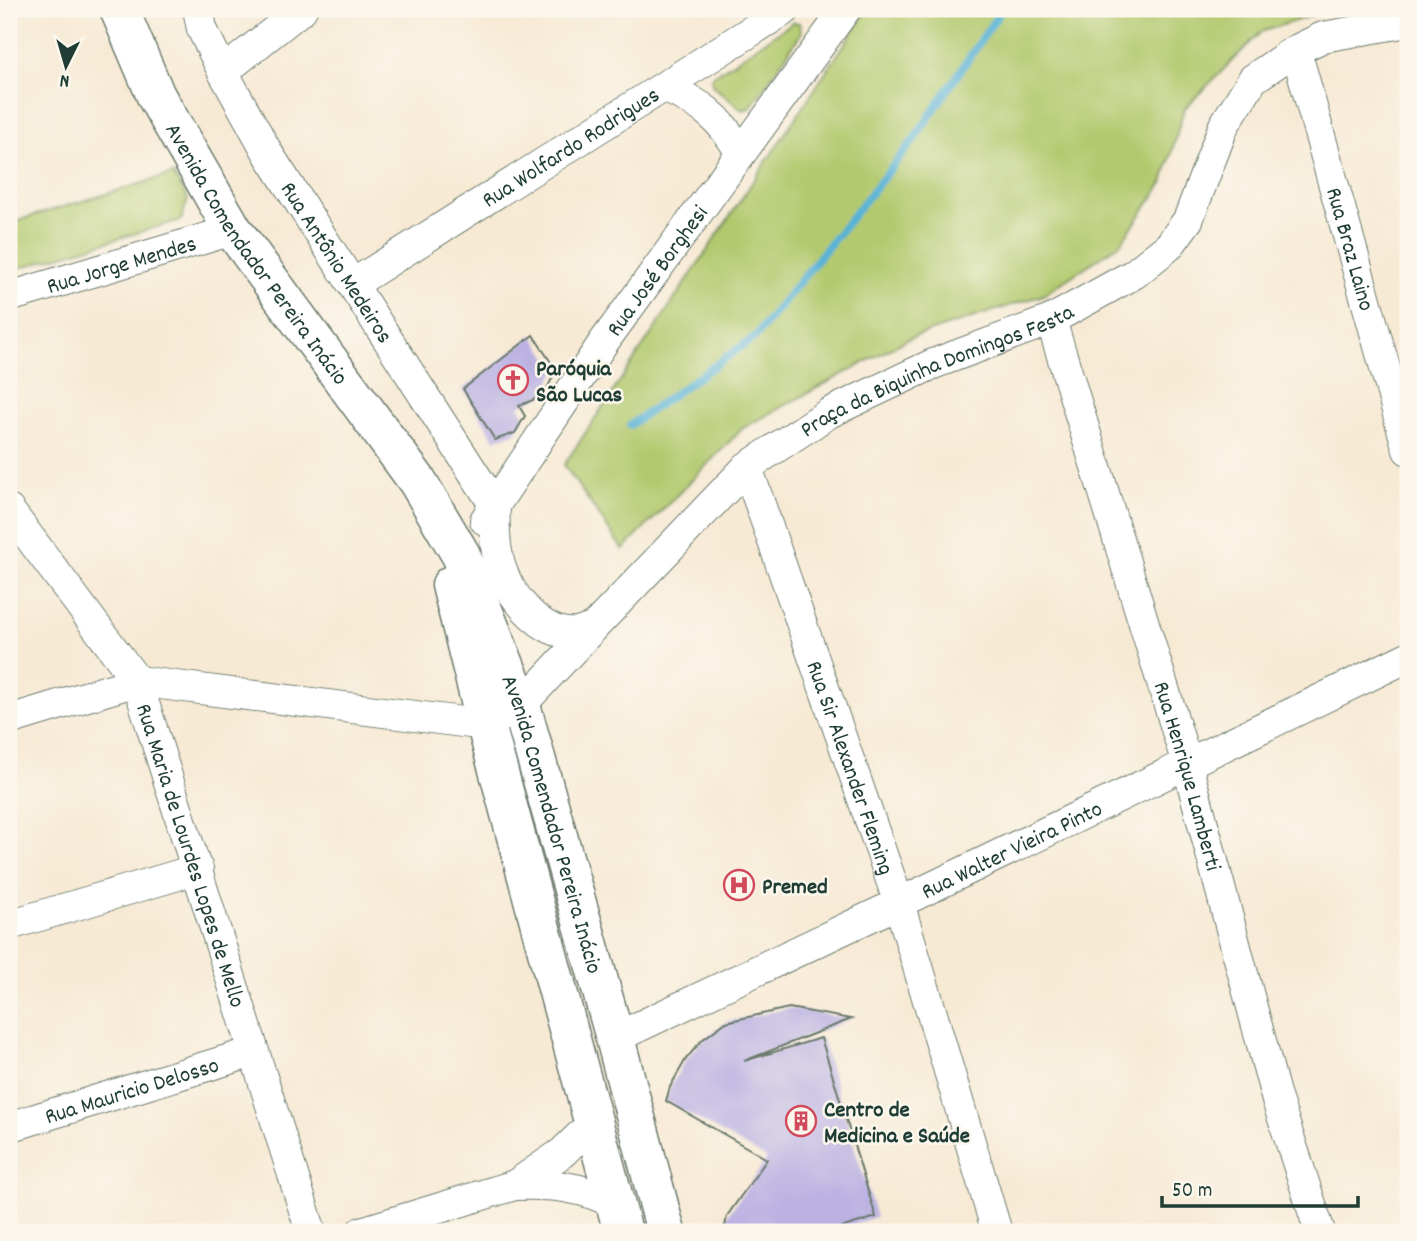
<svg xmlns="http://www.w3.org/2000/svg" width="1417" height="1241" viewBox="0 0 1417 1241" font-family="Dekko,sans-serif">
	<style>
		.green { fill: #b3c96e; stroke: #698351; stroke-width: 2 }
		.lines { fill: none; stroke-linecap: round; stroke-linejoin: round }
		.stream { stroke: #58b2d5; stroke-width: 8 }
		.building { fill: #bcb2e2 }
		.street-casing { stroke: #6b7a6c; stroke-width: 32 }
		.secondary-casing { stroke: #6b7a6c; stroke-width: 41 }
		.street { stroke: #fff; stroke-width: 30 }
		.secondary { stroke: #fff; stroke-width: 38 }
		.labels { text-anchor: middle; stroke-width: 5; stroke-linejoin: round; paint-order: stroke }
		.street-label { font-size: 23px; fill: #1f3d34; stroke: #fbf7ec }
		.poi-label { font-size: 23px; font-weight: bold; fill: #1f3d34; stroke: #fbf7ec; text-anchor: start }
	</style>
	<rect width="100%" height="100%" fill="#fbf7ec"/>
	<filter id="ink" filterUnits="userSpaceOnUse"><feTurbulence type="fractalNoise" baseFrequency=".0143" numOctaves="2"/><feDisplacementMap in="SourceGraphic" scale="14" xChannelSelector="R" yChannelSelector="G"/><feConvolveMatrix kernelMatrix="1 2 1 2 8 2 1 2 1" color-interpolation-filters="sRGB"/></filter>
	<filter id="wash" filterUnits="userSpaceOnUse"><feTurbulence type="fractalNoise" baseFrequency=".00686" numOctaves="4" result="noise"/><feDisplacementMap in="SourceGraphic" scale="28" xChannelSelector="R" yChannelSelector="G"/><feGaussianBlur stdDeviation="1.57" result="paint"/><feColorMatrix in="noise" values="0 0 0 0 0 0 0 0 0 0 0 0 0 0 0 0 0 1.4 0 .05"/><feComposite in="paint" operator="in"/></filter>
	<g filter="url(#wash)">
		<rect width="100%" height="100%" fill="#f7ead5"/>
		<path class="green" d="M868 9H1332L1261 32 1184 109 1163 183 1120 244 1043 295 910 338 743 428 623 550 564 465Z
			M793 22 799 23 802 32 750 108 742 110 712 85V77Z
			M173 174 188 199 181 220 9 271V223Z"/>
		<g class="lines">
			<path class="stream" d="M630 425 755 337 913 141 1002 9"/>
		</g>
		<g id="blocks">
			<path class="building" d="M533 335 556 370 544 395 519 406 525 416 515 433 495 440 463 389Z
				M789 1008 851 1019 744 1061 821 1038 876 1217 837 1229 839 1232H724L727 1216 767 1159 666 1101 670 1087 686 1059 702 1040 726 1022Z"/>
		</g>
	</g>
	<g filter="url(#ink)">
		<use href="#blocks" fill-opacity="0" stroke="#6b7a6c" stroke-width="2"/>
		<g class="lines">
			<g class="street-casing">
				<g id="street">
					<path id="s1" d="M198 9 202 29 223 72 269 155 495 506"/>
					<path id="s2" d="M1294 51 1301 68 1408 450"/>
					<path d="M223 72 302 9"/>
					<path d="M664 87C700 103 720 116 740 152"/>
					<path id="s3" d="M353 284 786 9"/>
					<path id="s4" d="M9 297 233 230"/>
					<path id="s5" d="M1051 320 1187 764 1276 1097 1320 1232"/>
					<path id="s6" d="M747 467 899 903 997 1232"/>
					<path id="s7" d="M495 506C494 526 494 545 500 565 509 595 541 637 577 633 582 632 588 629 593 628L747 467 829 413 933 364 1051 320 1134 274 1169 246 1188 220 1224 125 1253 79 1294 51 1323 37 1408 22"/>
					<path id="s8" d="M9 510 137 681 311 1232"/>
					<path id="s9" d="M485 520 603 343 846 9"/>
					<path d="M9 720 137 681 486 725 521 705 593 628"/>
					<path d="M9 925 198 869"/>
					<path id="s10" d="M615 1038 899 903 1408 657"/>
					<path d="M595 1121 562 1153 515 1185C551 1184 583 1186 615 1204"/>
					<path id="s11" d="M9 1127 253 1052"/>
					<path d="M361 1232 515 1185"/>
				</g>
			</g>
			<g class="secondary-casing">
				<g id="secondary">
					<path id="s12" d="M119 9 156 96 233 230 418 482 461 555 521 705 615 1038 666 1232"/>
					<path d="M451 585 486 725 623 1232"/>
				</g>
			</g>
			<use href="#street" class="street"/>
			<use href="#secondary" class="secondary"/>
		</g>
	</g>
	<defs>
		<g id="church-ring" transform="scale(1.575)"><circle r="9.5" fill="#fbf7ec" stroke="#d1495b" stroke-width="1.5"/><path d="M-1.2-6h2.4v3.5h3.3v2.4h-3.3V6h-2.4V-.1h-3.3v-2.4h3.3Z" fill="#d1495b"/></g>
		<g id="hospital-ring" transform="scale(1.575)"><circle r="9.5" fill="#fbf7ec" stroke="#d1495b" stroke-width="1.5"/><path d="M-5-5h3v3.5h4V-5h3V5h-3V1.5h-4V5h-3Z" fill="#d1495b"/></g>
		<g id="building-ring" transform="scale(1.575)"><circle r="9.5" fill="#fbf7ec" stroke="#d1495b" stroke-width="1.5"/><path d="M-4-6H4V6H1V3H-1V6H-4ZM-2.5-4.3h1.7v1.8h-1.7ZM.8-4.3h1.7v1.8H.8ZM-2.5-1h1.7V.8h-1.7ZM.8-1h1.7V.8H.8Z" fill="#d1495b"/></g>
	</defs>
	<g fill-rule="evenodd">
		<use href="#church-ring" x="513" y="380"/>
		<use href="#hospital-ring" x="739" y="885"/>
		<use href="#building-ring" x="801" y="1121"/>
	</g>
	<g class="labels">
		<g class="street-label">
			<text dy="8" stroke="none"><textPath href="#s3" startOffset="257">Rua Wolfardo Rodrigues</textPath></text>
			<text dy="8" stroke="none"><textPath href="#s2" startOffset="206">Rua Braz Laino</textPath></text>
			<text dy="8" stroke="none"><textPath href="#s12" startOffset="282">Avenida Comendador Pereira Inácio</textPath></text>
			<text dy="8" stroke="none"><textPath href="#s1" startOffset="290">Rua Antônio Medeiros</textPath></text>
			<text dy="8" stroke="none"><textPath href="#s4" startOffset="117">Rua Jorge Mendes</textPath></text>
			<text dy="8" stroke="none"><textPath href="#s9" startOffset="303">Rua José Borghesi</textPath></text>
			<text dy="8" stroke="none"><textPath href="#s7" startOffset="623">Praça da Biquinha Domingos Festa</textPath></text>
			<text dy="8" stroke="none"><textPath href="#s6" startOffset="318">Rua Sir Alexander Fleming</textPath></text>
			<text dy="8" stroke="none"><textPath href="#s5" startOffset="476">Rua Henrique Lamberti</textPath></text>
			<text dy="8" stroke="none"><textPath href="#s12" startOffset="931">Avenida Comendador Pereira Inácio</textPath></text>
			<text dy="8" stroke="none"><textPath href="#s10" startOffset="439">Rua Walter Vieira Pinto</textPath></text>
			<text dy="8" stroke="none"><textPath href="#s8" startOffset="396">Rua Maria de Lourdes Lopes de Mello</textPath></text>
			<text dy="8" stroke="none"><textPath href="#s11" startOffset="128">Rua Mauricio Delosso</textPath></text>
		</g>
		<g class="poi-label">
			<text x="536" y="375">Paróquia<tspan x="536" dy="26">São Lucas</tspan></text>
			<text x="762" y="893">Premed</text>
			<text x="824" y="1116">Centro de<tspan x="824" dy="26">Medicina e Saúde</tspan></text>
		</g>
	</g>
	<rect width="1417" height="1241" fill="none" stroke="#fbf7ec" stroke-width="35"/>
	<g transform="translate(66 66) rotate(185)" stroke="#fbf7ec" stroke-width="5" paint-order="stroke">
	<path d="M0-5L12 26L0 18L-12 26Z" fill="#1f3d34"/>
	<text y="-10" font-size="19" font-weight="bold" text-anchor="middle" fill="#1f3d34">N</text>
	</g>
	<path d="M1162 1196v10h196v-10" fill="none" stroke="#1f3d34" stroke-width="3.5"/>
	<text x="1172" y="1196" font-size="21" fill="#1f3d34" stroke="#fbf7ec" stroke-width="5" paint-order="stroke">50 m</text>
</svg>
